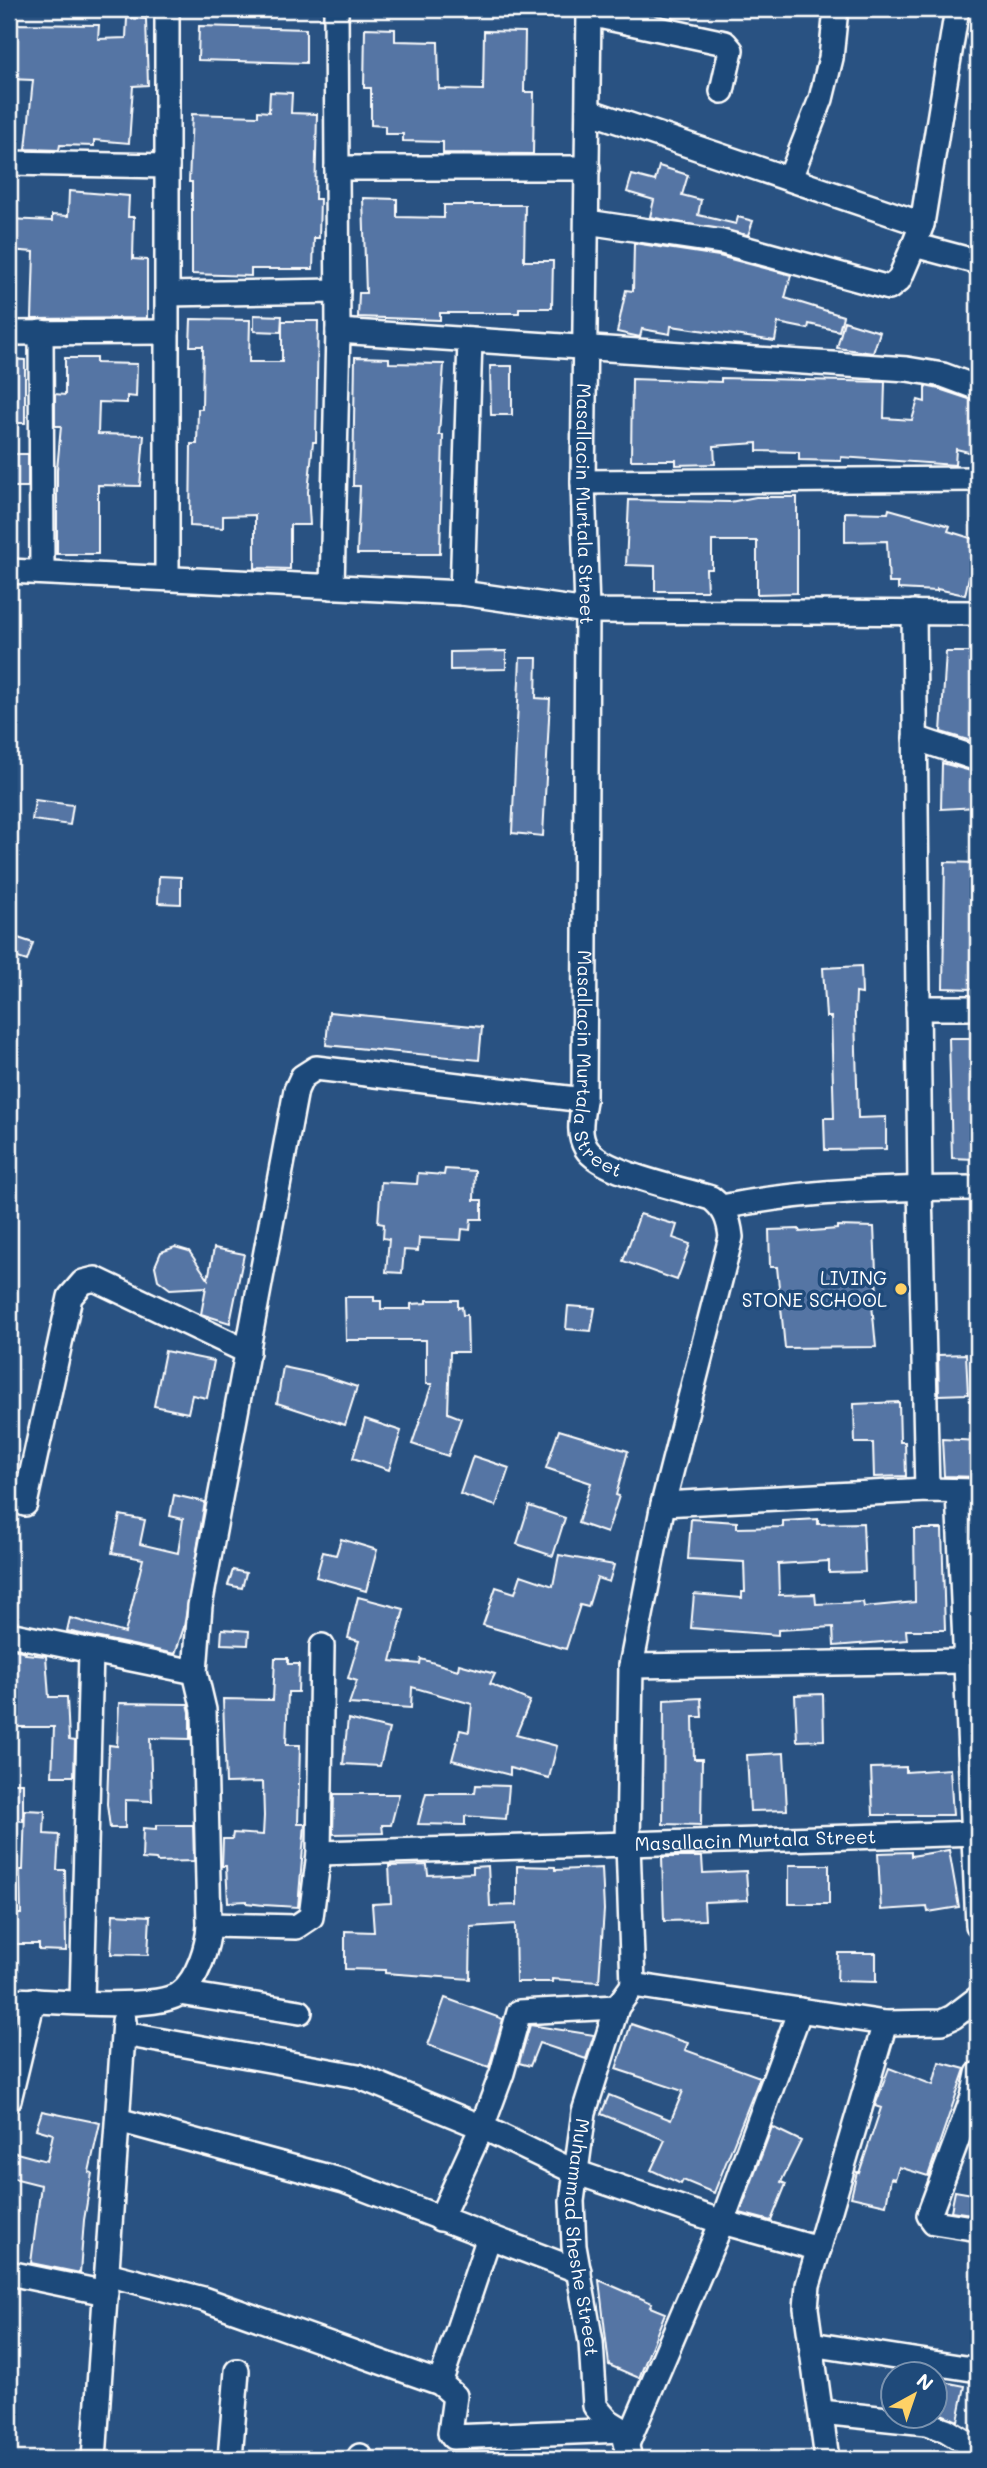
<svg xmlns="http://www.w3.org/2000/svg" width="987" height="2468" viewBox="0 0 987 2468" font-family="Mali,sans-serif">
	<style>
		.building { fill: #5575a4; stroke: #fff; stroke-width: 2 }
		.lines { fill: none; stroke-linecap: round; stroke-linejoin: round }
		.minor-casing { stroke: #fff; stroke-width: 28 }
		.minor { stroke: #1f4a7a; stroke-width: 23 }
		.poi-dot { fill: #ffd166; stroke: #1f4a7a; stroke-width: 2.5 }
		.labels { text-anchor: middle; stroke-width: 7; stroke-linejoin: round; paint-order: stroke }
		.street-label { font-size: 19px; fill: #fff; stroke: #1f4a7a }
		.poi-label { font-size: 19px; fill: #fff; stroke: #1f4a7a; text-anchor: end }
	</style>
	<rect width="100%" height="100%" fill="#295282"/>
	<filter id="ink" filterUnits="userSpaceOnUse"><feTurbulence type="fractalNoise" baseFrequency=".0143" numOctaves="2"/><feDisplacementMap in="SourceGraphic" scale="14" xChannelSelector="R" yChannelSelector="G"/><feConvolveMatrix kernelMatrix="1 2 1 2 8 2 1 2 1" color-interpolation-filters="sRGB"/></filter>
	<g filter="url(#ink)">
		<path class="building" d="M127 18 146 19 148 85 133 86 129 143 94 140V146L60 145 59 150 26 149 33 80 9 79V24L99 25 98 39 126 38Z
			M199 26 306 29V63L198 60Z
			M365 28 395 29V41L438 42 439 89 483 90 484 31 525 32 524 92H534L533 154 443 153V142L403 141V134H385V126L371 125V88H364Z
			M270 92 292 93 291 113 317 114 315 199H320L319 238H314L313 269H251V276L192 274V182H189L192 114 258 116V111L269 112Z
			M659 166 688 175 682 195 701 200 698 215 736 224 738 217 753 221 748 235 650 217 654 200 627 192 632 175 655 181Z
			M69 191 129 196 128 217H134L133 259 147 260V318L32 319 34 252 9 250V219L52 221V215L68 216Z
			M363 198 397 199V217L444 218V205H525L524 261H553L552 308H519V313H440V320L358 317 359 293H366Z
			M634 243 719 256 791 275 785 298 843 316 839 331 809 324 808 329 778 323 775 341 671 326 670 334 642 329 640 337 617 332 626 290 633 291Z
			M254 315 282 316 281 332 254 331Z
			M191 319 250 320 249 362H282V321H318L316 442H313L308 492 310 525H290V569L255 568V515L223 516V528L190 526 191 444H197L198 409H202L203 346H190Z
			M844 321 880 332 873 353 837 348Z
			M355 357 389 358V363L444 364 439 435H443L440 554H357L360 486H353Z
			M65 358H96V363L137 364 136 397 127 396V403L99 402 98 434 144 435 140 486 98 485V554H57V470L61 426H55V394L65 395Z
			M9 359 25 360V423H9Z
			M490 366H512V415H491Z
			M721 378 885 382 884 418 912 420 918 400 925 402V386L939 389 978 402V435L973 453 956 449 955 465 841 457V461L799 460V452L757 451V443L714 446 715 464 676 465V460H631L632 379 721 382Z
			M11 454H28V487H10Z
			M756 497H797V593L757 594V541H712V569H706L707 591H655V566L626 565 629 500 730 502Z
			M889 509 950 526 948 531 977 540 965 595 937 589V591L898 589V583H889L887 541 845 542V512L888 513Z
			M506 651V669L450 670V652Z
			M946 652H978V743L941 732Z
			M520 658H537L536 698 550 699 543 836 512 833Z
			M942 763 978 773V807L941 809Z
			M35 800 73 805 70 825 32 820Z
			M945 862 978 863V987L973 989 943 988Z
			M159 876 181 877V904L158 903Z
			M9 935 33 943 27 961 9 955Z
			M861 966 862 994 856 993 855 1016 858 1118 886 1117V1149L825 1150 824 1118H834L831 1017H826L823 968Z
			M329 1012 482 1027 479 1060 326 1045Z
			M949 1038H978V1153H974V1159L952 1158Z
			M445 1169 475 1171 474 1200H482V1219H471L470 1230 462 1229 461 1240 419 1238 418 1251 404 1250 402 1273 386 1272 389 1239 383 1238 384 1224 378 1223 381 1182 417 1184 418 1173 444 1175Z
			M640 1214 677 1225 673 1238 690 1244 677 1280 623 1261Z
			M837 1226 874 1227 877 1295 871 1294 876 1347 785 1348 777 1267H770L769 1230 799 1229 800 1232 837 1229Z
			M175 1247 189 1251 208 1279 214 1248 244 1254 230 1323 201 1314 206 1287 170 1289 158 1280 155 1266 161 1252Z
			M345 1297H374V1301H381V1309H411V1304L427 1303V1300H458V1308L462 1307 463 1315H467L468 1352H450L448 1413 461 1418 448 1456 412 1444 432 1384H426V1340H346Z
			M568 1306 595 1308 591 1331 566 1329Z
			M165 1351 214 1361 207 1398 192 1395 188 1413 154 1406Z
			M966 1354 968 1394 939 1395 938 1355Z
			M283 1367 321 1375 357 1387 345 1425 277 1403Z
			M899 1402 900 1442H905L906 1476 874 1477 873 1443H855L854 1404Z
			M365 1419 401 1431 389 1470 353 1458Z
			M559 1430 628 1451 616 1495 619 1496 607 1533 578 1523 591 1483 546 1468Z
			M942 1439 978 1441V1477L944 1476Z
			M473 1456 509 1468 496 1506 460 1494Z
			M174 1495 205 1502 184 1627 175 1654 67 1631 70 1618 125 1633 143 1559 112 1553 120 1515 145 1520 140 1544 178 1553 183 1519 170 1516Z
			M529 1506 565 1518 553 1556 517 1544Z
			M691 1519 737 1522V1528L783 1527V1521L818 1519V1524L863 1523 865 1572 829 1573V1561L778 1564 779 1595 815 1594 816 1604 863 1602 864 1607 915 1602 914 1529H942L945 1630H906L907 1640 834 1646 833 1627 778 1630V1635L691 1628 694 1594 742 1598V1592H745L744 1562 688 1559Z
			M341 1539 377 1550 366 1591 316 1577 323 1552 336 1555Z
			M559 1555 614 1565 609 1582 597 1578 588 1607 580 1605 566 1649 483 1625 496 1587 515 1593 521 1575 553 1586Z
			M233 1570 246 1573 242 1588 228 1585Z
			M358 1597 404 1609 391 1661 420 1664 421 1659 458 1670 459 1664 495 1674 490 1684 530 1701 516 1735 557 1746 549 1778 510 1768V1775L452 1760 460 1730 469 1732 472 1704 412 1687 411 1708 349 1704 357 1681 348 1678 359 1641 348 1638Z
			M222 1629 249 1631 248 1645 221 1644Z
			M9 1648 26 1652 25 1654 46 1656 49 1697H67L69 1740 75 1741 74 1776H52L54 1727H9Z
			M275 1658H288V1664H299L298 1692H288L286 1745H300L298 1824H305L298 1907 263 1905 247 1903V1901L228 1902 226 1866H222L223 1839H232L233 1833 263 1835 264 1816 263 1782 226 1783 223 1699 273 1700Z
			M823 1694 824 1740 797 1741 795 1695Z
			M701 1698 702 1717H693L694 1759H702L701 1825 663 1824 664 1700Z
			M119 1703 188 1704 190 1712V1739L150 1738 152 1801 125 1800V1828H110L107 1804 109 1745 117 1746Z
			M348 1719 389 1729 380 1766 343 1764Z
			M784 1753 787 1810 750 1811 747 1755Z
			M906 1767V1772L950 1769 953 1815H873L871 1768Z
			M9 1783H23V1821L9 1820Z
			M476 1785 509 1786 506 1819 465 1816V1825L418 1824 426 1793H475Z
			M334 1794H399L391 1825H382L383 1833 333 1834Z
			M25 1810 45 1811 44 1834 59 1835 57 1870H65L66 1951 39 1950V1944H9V1914H21L20 1870H23Z
			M156 1825H193L194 1861 157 1862 156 1860 142 1859 143 1828 156 1829Z
			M949 1850 959 1907 928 1912 927 1907 881 1910 878 1853 911 1852V1856Z
			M662 1857H702L703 1873 746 1871 748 1900 704 1902 705 1920 664 1921Z
			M427 1865 428 1875 473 1873V1867L488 1866 490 1906 517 1905V1866L555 1867V1870L602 1868 604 1910 599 1982 552 1979V1982H516L515 1924 471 1927 470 1979 385 1973V1970L345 1969V1931L374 1932 372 1904 391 1903 389 1866Z
			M789 1865H829V1904H789Z
			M113 1914 150 1916 148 1955 111 1954Z
			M838 1953H876V1982L837 1981Z
			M445 1998 503 2019 489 2067 428 2045Z
			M631 2024 688 2043 685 2050 760 2077 714 2193 683 2180 681 2184 651 2170 665 2140 601 2114 609 2095 671 2120 683 2091 616 2069Z
			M530 2025 594 2035 586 2059 539 2043 530 2066 519 2063Z
			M939 2062 965 2069 928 2176 899 2167 895 2179 891 2178 886 2205 851 2197 857 2172 859 2173 881 2108 875 2106 889 2068 933 2085Z
			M42 2111 100 2123 89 2172 92 2173 84 2220 80 2273 31 2263 41 2185 9 2177V2151L47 2161 53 2134 36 2129Z
			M772 2127 801 2141 781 2182 786 2184 771 2221 740 2213Z
			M955 2191 978 2195V2215L951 2211Z
			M599 2280 652 2303 650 2307 665 2313 639 2378 609 2365Z
			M934 2380 965 2386 958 2421 934 2411Z"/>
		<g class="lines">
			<g class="minor-casing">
				<g id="minor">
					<path id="s1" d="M589 9 583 482 587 611 584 1100C582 1116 577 1133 586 1148 601 1173 682 1189 711 1198 725 1209 729 1219 731 1237L663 1504 631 1666 628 1844 978 1833"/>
					<path d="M957 9 922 224 914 245 978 262"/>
					<path d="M589 14 725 43 731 50 722 91"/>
					<path d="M588 111 922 224"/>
					<path d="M9 163 167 166"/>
					<path d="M337 168H588"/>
					<path d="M790 178 821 99 831 58 836 9"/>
					<path d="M587 222 722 242 889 288 899 280 914 245"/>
					<path d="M167 294 338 291"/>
					<path d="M338 331 907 369 943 375 978 388"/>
					<path d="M41 332 42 572"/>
					<path d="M9 333 167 332"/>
					<path d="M583 482 978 479"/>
					<path d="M9 571 462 593 587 611 978 613"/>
					<path d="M167 578V9"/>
					<path d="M332 587 338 331 336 9"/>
					<path d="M462 593 470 340"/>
					<path d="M914 612 920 1188 927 1490"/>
					<path d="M915 738 978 759"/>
					<path d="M918 1008H978"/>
					<path d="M722 1207C806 1190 893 1188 978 1188"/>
					<path d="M958 1492 978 1925"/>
					<path d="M25 1504 70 1297 83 1282 95 1279 248 1352"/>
					<path d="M663 1504 927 1490 978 1491"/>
					<path d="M9 1634 195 1672"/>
					<path d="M631 1666 964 1661"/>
					<path id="s2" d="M319 1853 628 1844 633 1985 617 2007 584 2112 572 2201 574 2246 591 2342 595 2406 607 2420 623 2430 630 2459"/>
					<path d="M209 1925 296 1927 311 1917 319 1853 322 1646"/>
					<path d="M633 1985 885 2023 942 2022 953 2017 978 1998"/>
					<path d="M180 1993 300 2012"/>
					<path d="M9 2000C43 2000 156 2012 180 1993 198 1979 208 1946 209 1925L204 1710 195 1672 200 1606 296 1090 302 1077 316 1068 584 1100"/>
					<path d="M82 2001 91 1652"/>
					<path d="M124 2034 358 2076 482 2127 575 2172 722 2222 819 2249"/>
					<path d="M978 2074 973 2097 929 2215 934 2222 978 2229"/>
					<path d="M9 2100 33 2000"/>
					<path d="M118 2120 344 2181 579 2271"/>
					<path d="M440 2219 482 2127 502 2073 519 2012 617 2007"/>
					<path d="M9 2273 106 2293"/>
					<path d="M107 2274 203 2299 440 2383 455 2396 450 2433 453 2437 623 2430"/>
					<path d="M811 2344 978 2370"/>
					<path d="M440 2383 489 2237"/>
					<path d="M821 2412 926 2423 946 2430 978 2450"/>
					<path d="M627 2444 722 2222 800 2010"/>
					<path d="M360 2456V2459"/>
					<path d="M94 2459 124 2021"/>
					<path d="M230 2459 237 2371"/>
					<path d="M827 2459 806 2308 808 2285 885 2023"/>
				</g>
			</g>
			<use href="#minor" class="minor"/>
		</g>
	</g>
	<circle class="poi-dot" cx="901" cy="1289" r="7"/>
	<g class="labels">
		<g class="street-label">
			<text dy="7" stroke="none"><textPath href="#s1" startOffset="495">Masallacin Murtala Street</textPath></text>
			<text dy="7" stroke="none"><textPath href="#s1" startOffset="1062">Masallacin Murtala Street</textPath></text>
			<text dy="7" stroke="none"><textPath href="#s1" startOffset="2068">Masallacin Murtala Street</textPath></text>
			<text dy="7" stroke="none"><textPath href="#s2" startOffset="714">Muhammad Sheshe Street</textPath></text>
		</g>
		<g class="poi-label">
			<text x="887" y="1285">LIVING<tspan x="887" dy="22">STONE SCHOOL</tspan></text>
		</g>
	</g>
	<rect width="987" height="2468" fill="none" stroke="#1f4a7a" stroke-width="35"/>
	<rect x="18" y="18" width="952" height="2433" fill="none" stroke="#fff" stroke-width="2.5" filter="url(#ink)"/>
	<g transform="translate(914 2395) rotate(40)"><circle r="33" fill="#1f4a7a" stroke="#7992af" stroke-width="2"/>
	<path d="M0-5L12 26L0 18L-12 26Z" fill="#ffd166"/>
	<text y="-10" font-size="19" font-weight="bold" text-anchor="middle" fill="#ffffff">N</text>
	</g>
</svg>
